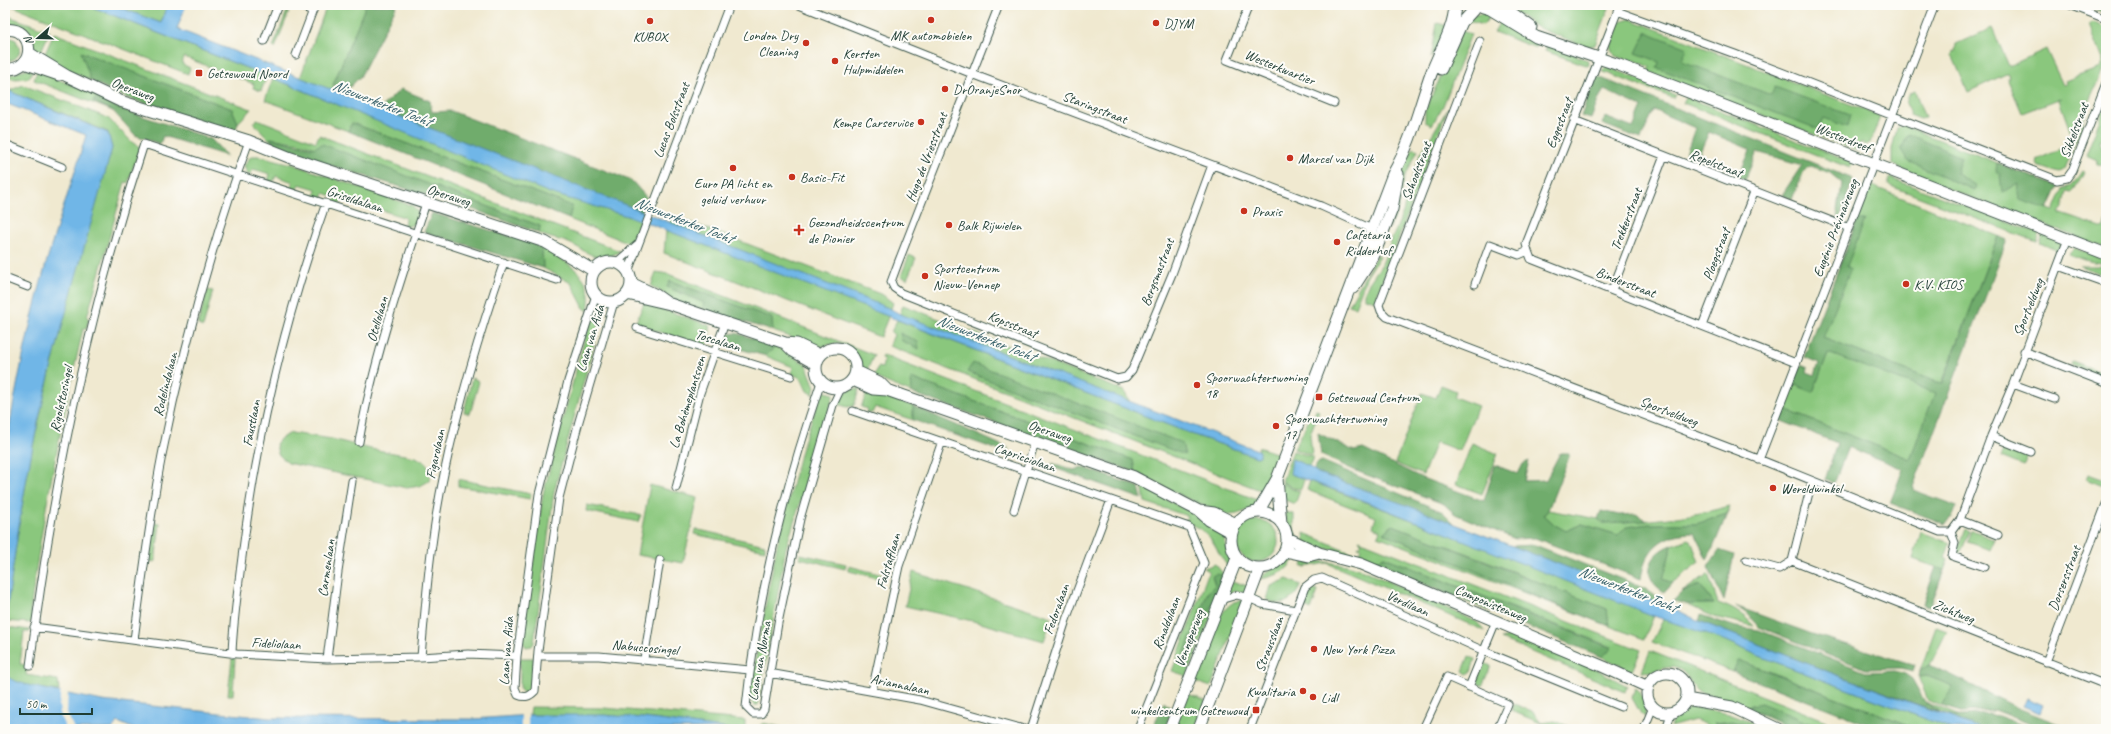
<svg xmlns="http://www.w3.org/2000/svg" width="2111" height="734" viewBox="0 0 2111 734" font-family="Caveat,sans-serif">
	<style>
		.green { fill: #8ac77d; stroke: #548258; fill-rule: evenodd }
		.forest { fill: #6fac6c; stroke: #477450 }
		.water { fill: #70b6e7; stroke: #487a8e }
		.pier { fill: #f0e9d0 }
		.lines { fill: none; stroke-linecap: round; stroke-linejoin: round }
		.street-casing { stroke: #3e574b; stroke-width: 9 }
		.secondary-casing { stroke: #3e574b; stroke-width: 13 }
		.street { stroke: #fff; stroke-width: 7 }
		.secondary { stroke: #fff; stroke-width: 11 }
		.poi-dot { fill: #c8321e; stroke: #fdfcf7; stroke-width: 1.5 }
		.labels { text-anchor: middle; stroke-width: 4; stroke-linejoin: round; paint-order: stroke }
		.poi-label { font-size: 14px; fill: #1f3d34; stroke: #fdfcf7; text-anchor: start }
		.street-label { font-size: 14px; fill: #1f3d34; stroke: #fdfcf7 }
		.water-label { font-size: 15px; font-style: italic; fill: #37616a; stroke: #fdfcf7 }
	</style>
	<rect width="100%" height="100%" fill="#fdfcf7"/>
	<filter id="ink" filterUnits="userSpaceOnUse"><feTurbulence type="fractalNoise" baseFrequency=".025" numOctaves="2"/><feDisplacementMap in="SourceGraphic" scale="8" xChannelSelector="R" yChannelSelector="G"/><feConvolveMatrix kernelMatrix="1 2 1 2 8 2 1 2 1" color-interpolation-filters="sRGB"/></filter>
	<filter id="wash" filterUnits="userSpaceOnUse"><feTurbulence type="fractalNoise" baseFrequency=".012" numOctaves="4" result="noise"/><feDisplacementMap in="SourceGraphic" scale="16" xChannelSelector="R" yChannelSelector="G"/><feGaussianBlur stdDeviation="0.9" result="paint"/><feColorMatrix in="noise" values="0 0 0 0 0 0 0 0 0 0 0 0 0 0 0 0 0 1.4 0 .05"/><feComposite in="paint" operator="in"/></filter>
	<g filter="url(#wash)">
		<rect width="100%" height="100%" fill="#f0e9d0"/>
		<path class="green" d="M10 5H87L267 76 261 91 253 88 254 84 184 57 182 64 190 68 188 74Z
			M113 5H168L161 23Z
			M327 5H366L333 85 336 92 300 78Z
			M1512 5H1600L1609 8 1595 45 1587 47 1536 27 1510 8Z
			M287 11 289 12 275 48 273 47Z
			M1485 13 1492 14 1483 25 1467 21 1474 15Z
			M5 15 50 31 39 56 22 27 12 24H5Z
			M1630 19 1878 115 1880 117 1870 143 1866 145 1861 142 1858 151 1649 72 1650 67 1634 60 1633 62 1615 56 1611 46 1620 22Z
			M1501 20 1539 43 1536 48 1494 32Z
			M2093 22 2106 28V63L2084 112 2086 114 2065 169 2059 173 2038 166 2036 160 2070 145 2072 136 2059 100 2061 98 2022 113 2007 78H2009L2008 74H2006L1968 92 1952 55 1953 51 1955 52 1956 44 1992 28 2009 66 2046 49 2063 85 2066 84 2065 81 2100 68 2103 60 2089 24Z
			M1437 23 1448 26 1441 44 1431 58Z
			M1462 31 1471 34 1443 106 1432 125 1425 122V110Z
			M54 33 251 109 238 123 232 109 82 53 91 81 43 58Z
			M9 37 16 40 20 50C18 58 13 62 5 60V52L8 50H5V38Z
			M1548 43 1587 60 1589 66 1545 51Z
			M1607 67 1655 85 1656 87 1675 95 1673 98 1601 71Z
			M25 69 33 70 29 78 14 79 6 77Z
			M37 71 84 90 104 100 94 99 93 101 113 111 34 80Z
			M273 78 550 192 640 220 631 244 569 219 571 206 352 123 348 131 265 100Z
			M23 85 108 118 133 143 140 147 128 183 125 182 87 317 89 319 86 329H83C62 423 42 517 30 613H33L31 623 5 621C15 555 23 488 38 423 59 330 86 239 112 148L108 132 9 91Z
			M1915 91 1925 118 1920 119 1910 115 1906 103 1910 93Z
			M1686 97 1853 163 1850 168 1683 103Z
			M2106 103V139L2100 141 2106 165 2098 164 2097 160 2086 155Z
			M1448 108 1375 301 1365 298V291L1369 283 1382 264 1403 212 1408 189 1420 155Z
			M257 119 316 142 319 135 620 251C599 265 590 253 571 244 561 239 549 239 539 233L540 226 304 144 271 138 278 149 254 123Z
			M1902 125 2058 187 2048 209 2054 211 2063 189 2072 186 2082 171 2084 172 2073 192 2067 191 2063 208 2059 213 2103 228 2106 221V248L1938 185 1892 164V149L1897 128Z
			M1413 148 1418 150 1404 179 1399 207 1390 228C1395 200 1397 172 1413 148Z
			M251 156H260L292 164 413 206 418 212 416 223 407 227 404 226 405 218 400 216 343 198 340 204 334 202 335 197 324 193 322 199 315 196 316 189 299 184 296 190 291 188 293 182 276 176 273 182 268 181 270 174 253 169 250 175 248 174 244 166Z
			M1890 178 2040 234 2037 242 1888 185Z
			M1870 185 1998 236 1942 383 1937 382 1823 338 1814 333Z
			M673 216 883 295 893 303 891 309 670 223Z
			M666 230 889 315 880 337 664 253Z
			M2043 235 2058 241 2060 246 2058 251 2040 243Z
			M2074 248 2106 260V264L2084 260 2068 254Z
			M542 249 548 250C572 267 595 276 588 311L584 308 571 283 543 268Z
			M1377 254 1380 256 1367 276 1355 307 1349 305Z
			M909 255 916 258 907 279 901 276Z
			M2080 266H2099L2106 269V276Z
			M656 272 668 274 874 355 866 373C855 368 859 351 844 345 831 340 819 352 808 343L773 331 771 318 670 281 667 287 704 303 702 309 678 302 651 286Z
			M207 290 213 291 203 327 198 325Z
			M644 303 709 325 710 331 706 347 635 324Z
			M903 305 1124 391 1130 402 900 314Z
			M590 318 600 321 554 492 534 643 532 646 526 647 522 641 543 494Z
			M897 320 1194 435 1257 457 1260 456 1258 447 1282 455 1265 492 889 346 894 335 891 332Z
			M775 346 806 364 815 387 813 395 807 391 801 378 792 374 793 367 766 356Z
			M1828 353 1936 393 1910 459 1783 409 1793 384 1813 392Z
			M882 355 1260 501 1252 509 1237 514 1229 515 1188 499 1135 472 1133 460 911 378 912 393 874 377 878 367 882 368 884 360 881 358Z
			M2072 361 2106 374 2105 377 2071 364Z
			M472 378 477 380 479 382 470 414 464 412Z
			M1441 385 1456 391 1454 397 1478 406 1460 451 1436 442 1423 475 1395 463 1422 393 1436 398Z
			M851 389H859L854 406 847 407 838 404 843 394Z
			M822 391 834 394 786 548 758 705H754L748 698 777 545 801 450Z
			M868 391 913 406V420L875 407 872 413H867L868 409 861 407Z
			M1316 410 1319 411 1310 434 1312 455 1294 449 1310 418 1313 419Z
			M291 433 332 439 371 449 416 457 426 463 431 472 429 481 420 486 407 488 288 463 278 454 276 444 281 438Z
			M1472 443 1498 454 1482 494 1456 484Z
			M2005 447 2028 455 2023 466 2001 457Z
			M1293 451 1313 457 1309 467 1293 459 1304 480 1301 489 1293 488 1282 481Z
			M2088 474 2105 480 2103 486 2086 479Z
			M458 479 531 494 530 499 458 486Z
			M1310 481 1603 594 1654 616 1644 639 1609 626 1607 609C1571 596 1537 581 1502 567 1466 552 1429 540 1393 525L1383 533 1602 623 1378 536 1380 530 1373 527 1376 517 1307 490Z
			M1282 482 1292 489 1300 491 1295 504 1282 499Z
			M650 485 698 498 683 563 637 555Z
			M1142 486 1192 513 1223 534 1230 559 1229 568C1210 544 1218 535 1185 522L1187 516 1145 502Z
			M587 505 641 515 638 522 586 511Z
			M1730 506 1727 514 1696 524H1650L1626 527 1618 535 1582 524 1566 531 1555 525 1544 515 1548 510 1598 519 1603 523C1649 521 1686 518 1730 506Z
			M1285 512 1294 514V530L1297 537 1289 532Z
			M1236 541a21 21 0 1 1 42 0a21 21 0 1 1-42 0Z
			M155 523H160L155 562 149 561Z
			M695 529 765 545V550L694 534Z
			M1965 529 1970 531 1960 554 1956 552Z
			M1972 530 1995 539 1990 550 1968 542Z
			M1921 532 1950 543 1945 558 1948 560 1930 607 1923 604 1936 567 1913 559Z
			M1304 533 1358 555 1361 548 1358 547 1361 543 1359 540 1641 650 1632 671 1602 657 1612 647 1384 557 1372 563 1354 556 1305 543Z
			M1688 539 1691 540 1699 562 1672 583 1663 579 1672 545Z
			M800 554 846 564 845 569 800 558Z
			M1294 557C1290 572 1273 577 1260 579 1265 572 1285 559 1294 557Z
			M1305 559 1347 565 1363 570 1477 622 1485 631 1327 563 1305 567 1302 566Z
			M1215 564 1227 578 1187 676 1172 671 1209 571 1204 568ZM1215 585 1187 667 1181 662 1208 592Z
			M849 566 883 575 882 579 849 571Z
			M913 572 1052 617 1044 641 977 622 905 606Z
			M1708 574 1718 603C1733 608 1743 614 1754 626L1714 617 1686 604H1714L1700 585 1682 592Z
			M1287 579 1301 585C1294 600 1283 608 1267 600L1271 586Z
			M1233 581 1250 587 1248 593 1238 591 1227 593Z
			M1310 588 1318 591 1311 610 1303 606Z
			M1239 601H1244L1211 687 1193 681C1201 662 1217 602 1239 601Z
			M1664 618 1726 641 1757 655 1952 729H1918L1739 660 1733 672 1652 642Z
			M7 627 30 630V632H24L20 664 27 665 26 675 58 680 59 691C43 688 16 689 5 675Z
			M1936 627 1947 631 1930 665 1920 671Z
			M1508 637 1594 668 1627 686 1625 692 1501 639Z
			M1650 651 1846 729H1791L1740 705 1697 691C1691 685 1689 677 1682 671 1667 661 1656 675 1642 671Z
			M1469 656 1475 659 1471 672 1467 674 1463 671Z
			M232 658H235L233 695H228Z
			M520 658H534L531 688 527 693 520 690Z
			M1484 663 1491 666 1482 686 1478 683 1477 679Z
			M1927 676 1953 686 1941 706 1928 700 1919 679V677Z
			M1635 688C1644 695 1647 706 1645 717L1641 714 1632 698Z
			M1188 694 1206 701 1195 729H1174Z
			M1925 702 1960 716C1945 716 1937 711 1925 702Z
			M1514 704 1532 711 1541 723 1555 721 1571 727 1569 729H1555L1512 711Z
			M531 707 604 708 745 720V729H730L644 718 530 715Z
			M1695 707 1729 714 1769 729H1718L1695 720 1670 727C1674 715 1683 710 1695 707Z
			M763 723 789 729H756Z"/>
		<path class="forest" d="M366 5H397L360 77 347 90 333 85Z
			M2083 5H2106V14Z
			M1646 32 1687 48 1682 61 1771 95 1775 87 1850 115 1847 127 1823 118 1818 129 1657 68 1659 62 1636 53Z
			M81 52 232 109 238 123 235 132 127 98 91 81Z
			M1596 76 1853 179 1840 218 1837 217 1842 183 1830 173 1811 166 1804 171 1792 199 1782 195 1802 165 1757 152 1745 180 1738 177 1750 151 1749 149 1709 132 1696 161 1685 156 1695 128 1654 110 1641 139 1602 124 1605 117 1633 128 1642 107 1604 90 1599 98 1591 119 1581 116Z
			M401 89 430 101 432 112 451 111 632 181 647 198 642 212 379 109Z
			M94 99 104 100 118 108 211 139 227 156 163 136 160 144 135 135 113 111 93 101Z
			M352 123 572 206 569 219 348 131Z
			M1908 134 1961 157 1956 173 1976 186 1974 190 1908 161 1901 150Z
			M270 138 313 148 322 144 540 226 539 233 475 210 278 149Z
			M1997 163 2058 187 2048 209 2019 200 2018 193 2019 184 2002 192 2000 175 1996 170Z
			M432 213 532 243 542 249 543 268 424 232Z
			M1860 220H1865L1847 266 1851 269 1823 338 1937 382 1943 383 1998 236 2007 240 1913 487V490L1957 506 1952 518 1945 524 1890 503 1903 469 1848 447 1834 483 1825 480 1837 443 1779 420 1783 409 1910 459 1935 393 1828 353 1813 392 1793 384 1801 365 1808 368 1807 372 1815 375 1819 363 1804 357 1857 222Z
			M670 281 772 318 773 331 702 309 704 303 667 287Z
			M736 333 775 346 766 356 728 346 726 342 722 344 727 334Z
			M900 333 918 342 919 349 902 341Z
			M973 363 1182 443 1185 455 967 372Z
			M911 378 1133 460 1135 472 912 393Z
			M913 406 1008 448 1009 454 913 420Z
			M1318 433 1354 451 1363 449 1422 478 1484 501 1495 465 1518 474 1523 464 1529 461 1524 481 1546 480 1560 453H1569V457L1548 510 1544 515 1555 525 1566 531 1582 524 1618 535 1626 527 1650 524H1696L1727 514 1713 548 1707 559 1694 533C1662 533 1645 549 1641 579L1535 538 1515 539 1455 514 1444 504 1356 471 1321 455Z
			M1322 461 1443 512 1455 524 1318 473 1314 470 1317 463Z
			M1052 463 1074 470 1082 467 1139 487 1142 499 1054 468Z
			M1601 511 1619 515 1636 514 1647 521 1603 523 1598 519Z
			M1393 525 1607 609 1609 626 1383 533Z
			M1535 545 1644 588 1660 599 1659 603 1512 546Z
			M1672 545 1663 579 1672 583 1664 592C1660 589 1654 585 1652 580 1644 564 1658 550 1672 545Z
			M1719 550 1734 555 1724 601 1708 567Z
			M1384 557 1612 648 1602 657 1372 563Z
			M1936 567 1944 570 1930 607 1923 604Z
			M1216 574 1222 575 1213 602 1187 668 1181 662 1208 592 1215 585 1212 576Z
			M1700 585 1714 604H1686L1673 601 1682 592Z
			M1735 606 1812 634 1915 665 1913 671 1900 668 1866 669 1759 627 1744 611Z
			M1701 615 1736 627 1759 630 1866 672 1895 671 1905 674 1912 679 1925 702 1939 712 1829 672 1699 621Z
			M1738 660 1918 729H1880L1733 672Z
			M1930 665 2018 708 2071 729H2043L1995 710 1961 712 1941 706 1953 686 1927 676 1919 677 1920 671Z
			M1164 702 1172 709 1165 729H1152Z
			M1761 703 1823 729H1795L1746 706Z
			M1990 713 2034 729H1982L1948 716Z
			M1733 721 1769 729H1744L1743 727 1714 723Z"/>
		<path class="water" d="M87 5H113L161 23 168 5H186L177 29 891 309 900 314 1260 451V456L1257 457 1194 435 640 220 550 193 290 85Z
			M9 91 108 133 112 148C87 240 59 330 38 423 23 488 15 555 5 621L7 627 5 633V454C15 388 29 324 47 260 59 218 74 177 86 135L5 103V94Z
			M1292 459 1308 466 1318 473 1406 505 1675 609 1699 621 1829 672 1982 729H1952L1757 655 1726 641 1654 616 1349 495 1290 474Z
			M5 675C14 686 83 696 102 701L270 718 473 719 530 715H604L644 718 730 729H134L118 722 112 729H5Z
			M2027 698 2043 705 2040 713 2023 706Z"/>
		<path class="pier" d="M61 689 68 690 67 713 74 729H66L61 718 59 706Z
			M528 713V729H521V714Z"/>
	</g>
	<g filter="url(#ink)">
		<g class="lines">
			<g class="street-casing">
				<path id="street" d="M297 5 313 11
					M799 5 980 77 1321 206 1374 230
					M999 5 898 263 891 282 894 288 901 293 1117 379 1126 377 1132 370 1172 274 1212 165
					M1249 5 1227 60 1334 103
					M2070 5 2106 19
					M1617 11 1735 54 2057 180 2067 178 2072 171 2106 83
					M264 41 278 5
					M1480 41 1379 305 1381 311 1387 317 1751 456 1940 532H1951L1960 520 1991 436 2013 384 2068 239
					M296 55 315 5
					M1574 120 1849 228
					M5 144 62 167
					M1528 251 1526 244 1620 5
					M617 262 638 244
					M2058 266 2106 283
					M628 272 729 5
					M5 278 28 287
					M1475 284 1490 244 1519 255 1528 251 1531 259 1796 363
					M1612 290 1664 156
					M596 295 568 381 539 494 517 656 515 688 518 695C525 698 529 697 535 691L538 651 559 498 579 421 614 302
					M1702 326 1754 192
					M637 328 791 376
					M2024 351 2106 383
					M821 382C785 487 757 596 746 707L753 714H761L764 709 778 623 800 519 833 405 841 388
					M2013 384 2054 399
					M853 411 1189 527 1204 563 1138 729
					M1991 436 2031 452
					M359 442C373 361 400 282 426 203
					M1759 460 1935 5
					M1812 481 1792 561 2106 685
					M676 488 700 393 725 323
					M1014 510 1035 442
					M1960 520 1998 535
					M1951 532 1955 543 1952 556 1985 567
					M1746 560 1779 569 1792 561
					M1220 600 1237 595 1249 598 1262 604 1296 610
					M34 627 237 654 327 659 421 657 468 654 517 656
					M134 640C142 579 150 516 162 455 183 349 212 243 249 141
					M232 654C233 622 238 589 242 557 257 436 285 318 326 203
					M538 656H599L750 670
					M421 657C426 596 431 534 444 474 459 402 480 331 504 262
					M327 659 338 572 352 481
					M644 659 660 560
					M2046 662 2106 504
					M30 666C52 489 88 314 144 144L557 280
					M769 673 920 700 1024 729
					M1469 687 1496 621
					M872 691 899 566 942 441
					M1031 729 1066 620 1111 500
					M1250 729 1305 587 1314 580 1322 578 1484 651 1621 707
					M1423 729 1447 677 1508 704 1497 729
					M1644 729 1653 707
					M1666 729 1670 717 1668 713"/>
			</g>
			<g class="secondary-casing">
				<path id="secondary" d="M1501 5 1531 27
					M1483 7 1490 9 1536 37 1619 65 2106 254
					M5 30C35 25 38 72 5 69
					M29 53 67 76 120 101 249 141 291 158 545 242 594 271
					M24 63 59 75
					M1441 69 1462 22 1473 10
					M591 282a20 20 0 1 1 40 0a20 20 0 1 1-40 0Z
					M631 283 656 295 666 302
					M1353 288 1373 257 1392 209 1398 174
					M627 294 670 304 785 343 797 344 820 355
					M785 343 793 351 816 364
					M816 368a20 20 0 1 1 40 0a20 20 0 1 1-40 0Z
					M856 371 879 382 887 390
					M853 380 873 389 887 390 1134 477 1199 511 1209 520 1232 533
					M1277 479 1281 523
					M1199 511 1214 513 1236 524
					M1258 512 1277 479 1393 174C1411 143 1419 108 1431 74 1439 52 1454 29 1455 5
					M1231 540a28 28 0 1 1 56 0a28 28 0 1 1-56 0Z
					M1287 538 1319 553 1361 564 1604 667 1648 687
					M1285 551 1308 556 1319 553
					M1647 693a20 20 0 1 1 40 0a20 20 0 1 1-40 0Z
					M1686 699 1732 707 1778 729
					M1170 729 1237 558
					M1199 729 1260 568"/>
			</g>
			<use href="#street" class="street"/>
			<use href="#secondary" class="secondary"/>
		</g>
	</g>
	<g class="poi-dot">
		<circle cx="931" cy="20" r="4"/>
		<circle cx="650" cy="21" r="4"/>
		<circle cx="1156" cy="23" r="4"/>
		<circle cx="806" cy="43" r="4"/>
		<circle cx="835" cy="61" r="4"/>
		<rect x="195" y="69" width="8" height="8" rx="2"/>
		<circle cx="945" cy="89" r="4"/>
		<circle cx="921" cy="122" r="4"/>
		<circle cx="1290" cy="158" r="4"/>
		<circle cx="733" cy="168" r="4"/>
		<circle cx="792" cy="177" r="4"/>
		<circle cx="1244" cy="211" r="4"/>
		<circle cx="949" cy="225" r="4"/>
		<path d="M797 224h4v4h4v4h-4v4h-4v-4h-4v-4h4z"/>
		<circle cx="1337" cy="242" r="4"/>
		<circle cx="925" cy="276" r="4"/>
		<circle cx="1906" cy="284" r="4"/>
		<circle cx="1197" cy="385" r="4"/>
		<rect x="1315" y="393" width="8" height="8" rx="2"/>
		<circle cx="1276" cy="426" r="4"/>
		<circle cx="1773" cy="488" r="4"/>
		<circle cx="1314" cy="649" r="4"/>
		<circle cx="1303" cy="691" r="4"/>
		<circle cx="1313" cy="697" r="4"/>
		<rect x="1252" y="706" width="8" height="8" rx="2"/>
	</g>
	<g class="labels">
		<g class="poi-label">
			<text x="1164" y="28">DJYM</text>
			<text x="798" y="40" text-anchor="end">London Dry<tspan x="798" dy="16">Cleaning</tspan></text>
			<text x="931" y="40" text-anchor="middle">MK automobielen</text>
			<text x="650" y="41" text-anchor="middle">KUBOX</text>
			<text x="843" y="58">Kersten<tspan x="843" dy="16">Hulpmiddelen</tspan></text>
			<text x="207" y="78">Getsewoud Noord</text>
			<text x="953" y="94">DrOranjeSnor</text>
			<text x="913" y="127" text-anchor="end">Kempe Carservice</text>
			<text x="1298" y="163">Marcel van Dijk</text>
			<text x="800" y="182">Basic-Fit</text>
			<text x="733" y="188" text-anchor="middle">Euro PA licht en<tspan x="733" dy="16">geluid verhuur</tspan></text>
			<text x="1252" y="216">Praxis</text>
			<text x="808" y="227">Gezondheidscentrum<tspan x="808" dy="16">de Pionier</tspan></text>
			<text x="957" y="230">Balk Rijwielen</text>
			<text x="1345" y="239">Cafetaria<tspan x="1345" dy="16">Ridderhof</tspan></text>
			<text x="933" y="273">Sportcentrum<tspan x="933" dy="16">Nieuw-Vennep</tspan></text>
			<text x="1914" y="289">K.V. KIOS</text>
			<text x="1205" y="382">Spoorwachterswoning<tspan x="1205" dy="16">18</tspan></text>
			<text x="1327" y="402">Getsewoud Centrum</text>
			<text x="1284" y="423">Spoorwachterswoning<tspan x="1284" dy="16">17</tspan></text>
			<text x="1781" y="493">Wereldwinkel</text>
			<text x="1322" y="654">New York Pizza</text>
			<text x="1295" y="696" text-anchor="end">Kwalitaria</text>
			<text x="1321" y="702">Lidl</text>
			<text x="1248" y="715" text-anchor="end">winkelcentrum Getsewoud</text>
		</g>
		<g class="street-label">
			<text transform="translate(1280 67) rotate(22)" y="5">Westerkwartier</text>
			<text transform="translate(133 89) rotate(21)" y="5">Operaweg</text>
			<text transform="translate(1095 107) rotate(21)" y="5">Staringstraat</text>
			<text transform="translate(671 120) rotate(-69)" y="5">Lucas Bolsstraat</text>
			<text transform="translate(1559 123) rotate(-69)" y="5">Eggestraat</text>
			<text transform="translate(2074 130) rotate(-69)" y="5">Sikkelstraat</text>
			<text transform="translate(1843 137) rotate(21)" y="5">Westerdreef</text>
			<text transform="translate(926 157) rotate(-69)" y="5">Hugo de Vriesstraat</text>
			<text transform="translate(1716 163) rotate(21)" y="5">Repelstraat</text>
			<text transform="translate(1416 171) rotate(-69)" y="5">Schoolstraat</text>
			<text transform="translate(449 195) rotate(18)" y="5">Operaweg</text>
			<text transform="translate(355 199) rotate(18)" y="5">Griseldalaan</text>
			<text transform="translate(1626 219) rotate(-69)" y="5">Trekkerstraat</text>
			<text transform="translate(1835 228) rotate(-69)" y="5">Eugénie Prévinaireweg</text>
			<text transform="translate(1716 254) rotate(-69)" y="5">Ploegstraat</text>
			<text transform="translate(1157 272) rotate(-69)" y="5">Bergsmastraat</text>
			<text transform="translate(1626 282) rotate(21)" y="5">Binderstraat</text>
			<text transform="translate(2028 307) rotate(-68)" y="5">Sportveldweg</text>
			<text transform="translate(377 319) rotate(-74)" y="5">Otellolaan</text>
			<text transform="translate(1013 324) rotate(22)" y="5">Kopsstraat</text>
			<text transform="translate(590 338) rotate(-73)" y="5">Laan van Aïda</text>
			<text transform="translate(718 340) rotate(17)" y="5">Toscalaan</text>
			<text transform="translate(165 384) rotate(-76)" y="5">Rodelindalaan</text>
			<text transform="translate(61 399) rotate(-78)" y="5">Rigolettosingel</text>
			<text transform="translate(687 402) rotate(-73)" y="5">La Bohèmeplantsoen</text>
			<text transform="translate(1669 411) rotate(21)" y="5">Sportveldweg</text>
			<text transform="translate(251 423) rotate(-79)" y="5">Faustlaan</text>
			<text transform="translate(1050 431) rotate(19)" y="5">Operaweg</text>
			<text transform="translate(435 454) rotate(-78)" y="5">Figarolaan</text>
			<text transform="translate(1025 457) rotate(19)" y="5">Capricciolaan</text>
			<text transform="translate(888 561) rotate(-74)" y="5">Falstafflaan</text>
			<text transform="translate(326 568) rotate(-82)" y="5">Carmenlaan</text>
			<text transform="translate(2064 578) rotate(-69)" y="5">Dorsersstraat</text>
			<text transform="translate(1408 603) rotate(24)" y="5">Verdilaan</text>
			<text transform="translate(1491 603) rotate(23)" y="5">Componistenweg</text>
			<text transform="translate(1056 609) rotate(-70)" y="5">Fedoralaan</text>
			<text transform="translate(1954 611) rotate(22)" y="5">Zichtweg</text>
			<text transform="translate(1166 623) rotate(-69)" y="5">Rinaldolaan</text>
			<text transform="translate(1189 638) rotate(-69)" y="5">Venneperweg</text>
			<text transform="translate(276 643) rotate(3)" y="5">Fideliolaan</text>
			<text transform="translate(1269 644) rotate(-69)" y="5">Strausslaan</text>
			<text transform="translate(645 647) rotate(5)" y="5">Nabuccosingel</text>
			<text transform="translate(506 651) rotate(-86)" y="5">Laan van Aïda</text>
			<text transform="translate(759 661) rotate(-80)" y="5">Laan van Norma</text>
			<text transform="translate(900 684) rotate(12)" y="5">Ariannalaan</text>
		</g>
		<g class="water-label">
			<text transform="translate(382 103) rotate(21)" y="5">Nieuwerkerker Tocht</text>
			<text transform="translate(684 220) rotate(21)" y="5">Nieuwerkerker Tocht</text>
			<text transform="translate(986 338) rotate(21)" y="5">Nieuwerkerker Tocht</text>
			<text transform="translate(1628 589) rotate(21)" y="5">Nieuwerkerker Tocht</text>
		</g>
	</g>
	<rect width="2111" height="734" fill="none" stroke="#fdfcf7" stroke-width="20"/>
	<g transform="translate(38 38) rotate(250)" stroke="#fdfcf7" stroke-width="3" paint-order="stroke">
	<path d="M0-3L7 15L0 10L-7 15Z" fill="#1f3d34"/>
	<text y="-6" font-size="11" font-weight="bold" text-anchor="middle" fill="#1f3d34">N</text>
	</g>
	<path d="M20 708v6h72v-6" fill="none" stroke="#1f3d34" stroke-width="2"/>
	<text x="26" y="708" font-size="12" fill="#1f3d34" stroke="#fdfcf7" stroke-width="3" paint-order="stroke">50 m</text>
</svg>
